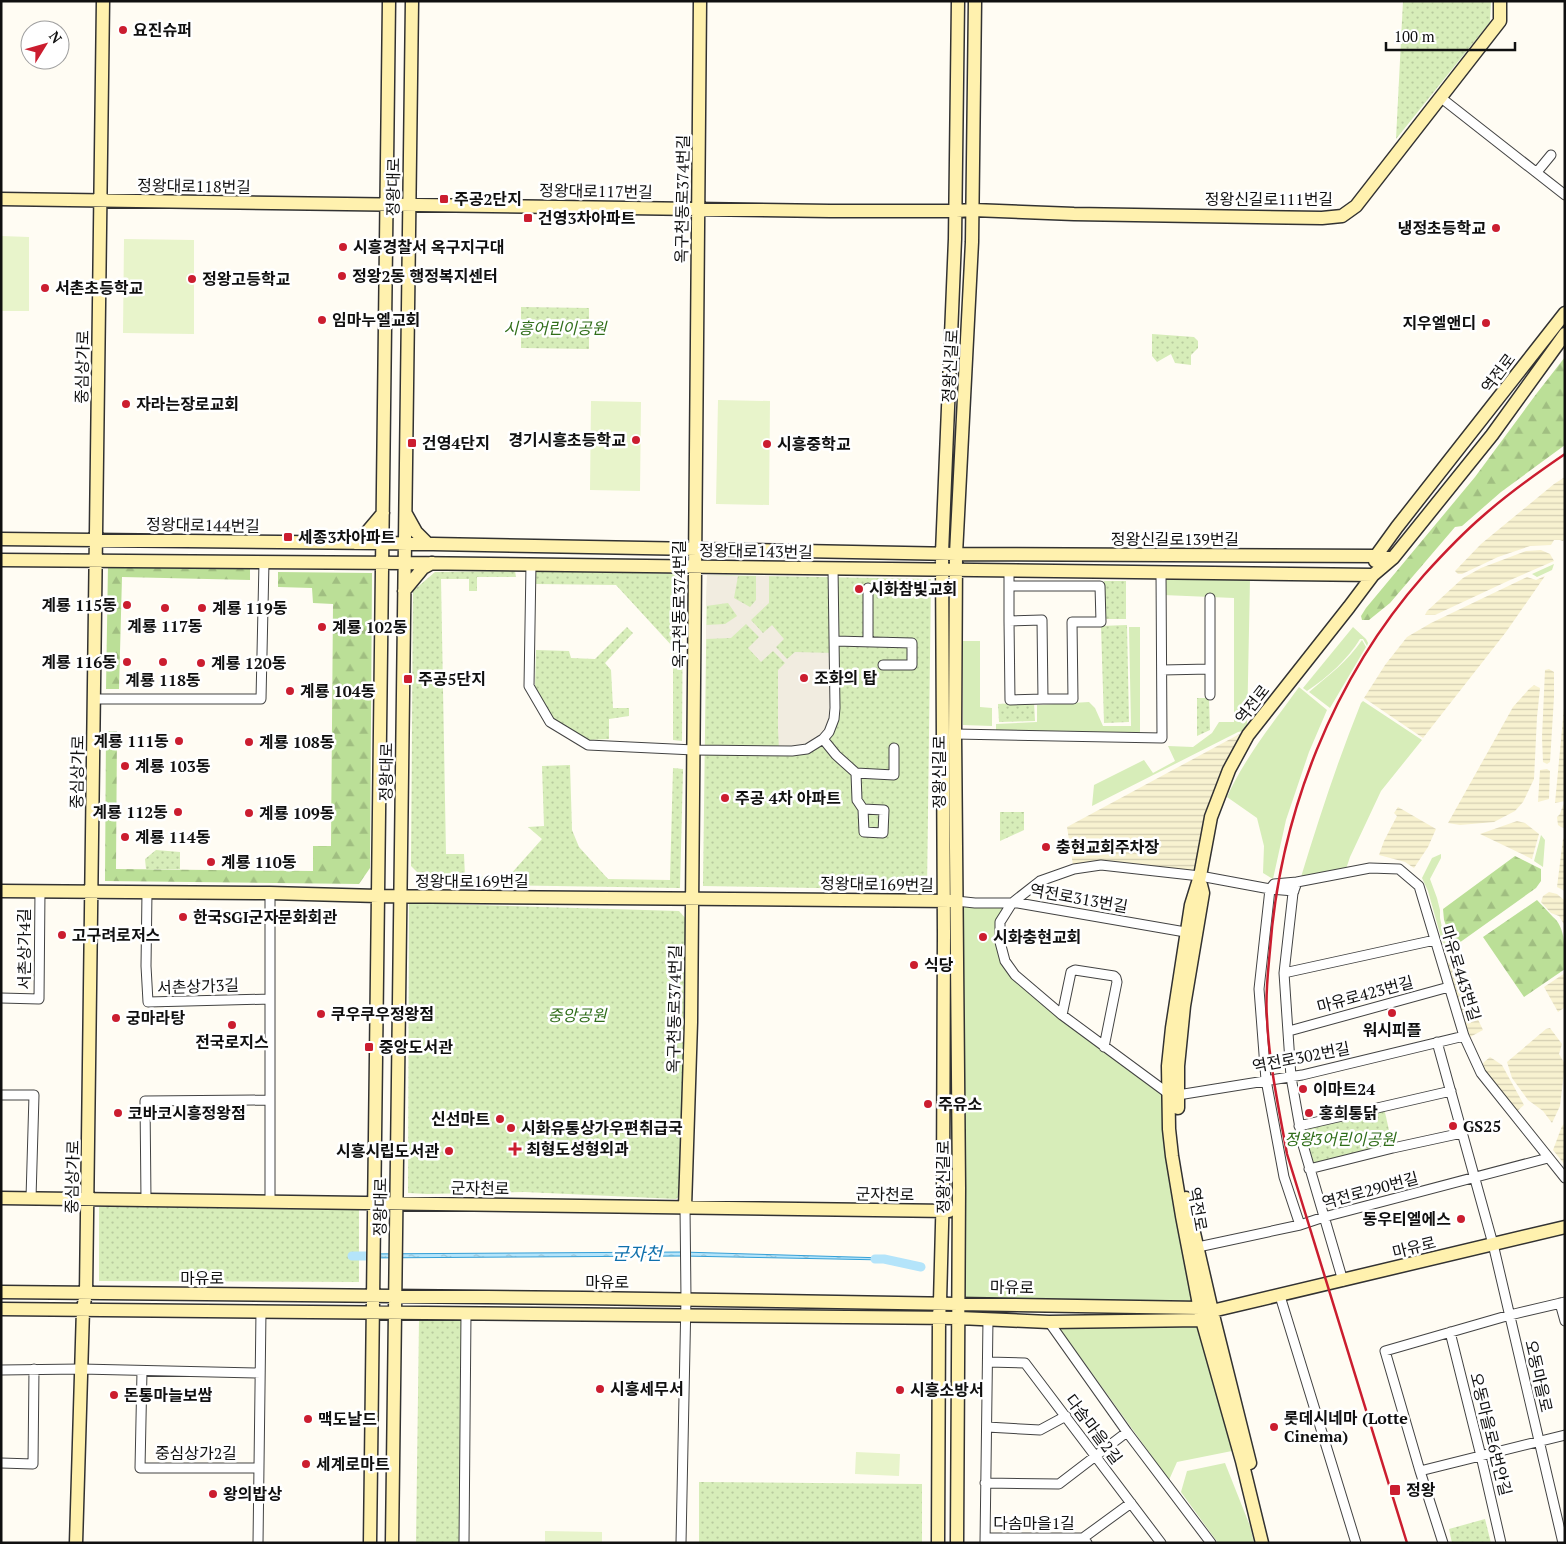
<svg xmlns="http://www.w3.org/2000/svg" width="1566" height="1544" viewBox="0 0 1566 1544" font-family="'PT Serif','Noto Sans KR',serif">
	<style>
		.farmland { fill: url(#farmland-rules) }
		.grass { fill: #d7edb9 }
		.forest { fill: url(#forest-firs) }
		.park { fill: url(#park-dots) }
		.pitch { fill: #e8f4cb }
		.plaza { fill: #f1ece0 }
		.water { fill: url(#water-ripples); stroke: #35a0d7 }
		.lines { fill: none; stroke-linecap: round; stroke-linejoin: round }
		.canal { stroke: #b4e4fa; stroke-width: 9 }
		.street-casing { stroke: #434343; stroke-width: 11 }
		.secondary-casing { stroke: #323232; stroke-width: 15 }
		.street { stroke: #fff; stroke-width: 9 }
		.secondary { stroke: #fff1ae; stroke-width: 12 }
		.rail { stroke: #cb1d2f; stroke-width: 2.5 }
		.poi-dot { fill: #cb1d2f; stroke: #fff; stroke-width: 2 }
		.labels { text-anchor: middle; stroke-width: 5; stroke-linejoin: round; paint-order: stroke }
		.poi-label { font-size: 16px; font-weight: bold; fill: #101010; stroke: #fff; text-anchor: start }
		.street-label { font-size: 16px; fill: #101010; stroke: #fff }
		.park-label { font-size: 16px; font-style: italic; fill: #306e1a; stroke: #fff }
		.water-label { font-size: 18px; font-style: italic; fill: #0f70ac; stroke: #fff }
	</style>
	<defs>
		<pattern id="farmland-rules" width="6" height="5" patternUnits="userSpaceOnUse" patternTransform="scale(1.25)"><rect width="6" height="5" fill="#f8f2d0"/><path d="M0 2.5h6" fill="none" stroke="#d4ceb2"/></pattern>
		<pattern id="forest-firs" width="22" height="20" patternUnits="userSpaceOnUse" patternTransform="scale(1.25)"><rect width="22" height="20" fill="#bbdf97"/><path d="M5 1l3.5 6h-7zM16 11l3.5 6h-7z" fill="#a0be81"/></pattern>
		<pattern id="park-dots" width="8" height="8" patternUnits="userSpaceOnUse" patternTransform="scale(1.25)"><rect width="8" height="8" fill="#d7edb9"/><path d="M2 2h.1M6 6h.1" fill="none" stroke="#b8ca9e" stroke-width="1.8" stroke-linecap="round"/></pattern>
		<pattern id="water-ripples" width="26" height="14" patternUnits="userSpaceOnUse" patternTransform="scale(1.25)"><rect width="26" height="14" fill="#b4e4fa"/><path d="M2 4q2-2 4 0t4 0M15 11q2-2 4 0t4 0" fill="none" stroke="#9ac3d5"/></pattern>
	</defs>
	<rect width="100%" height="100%" fill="#fffcf3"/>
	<path class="farmland" d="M1565 477V539L1563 541 1560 540H1554L1551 545 1530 546 1498 557 1462 574H1458L1455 571 1481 544 1554 484Z
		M1541 550 1550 554 1554 561 1508 581 1435 615H1425L1427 611 1463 578 1481 568 1526 551Z
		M1545 576 1506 632 1423 738 1364 698 1385 665 1407 637 1431 623 1527 577 1536 580Z
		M1549 669 1554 672V697L1550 762 1547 764 1543 762 1542 737 1545 670Z
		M1534 685 1540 688 1537 717 1534 779 1523 802 1515 811 1494 822 1460 825 1448 823 1513 707 1529 689Z
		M1565 698V801L1555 803Z
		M1247 730 1229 770 1200 876 1103 866 1073 865 1067 827Z
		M1547 769 1550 771 1549 799 1538 802 1540 770Z
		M1565 804V828L1561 827 1558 825 1557 817 1560 814 1563 805Z
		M1398 807 1436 829 1428 847 1414 868 1405 862 1379 855 1384 841 1397 816 1394 813Z
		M1517 821 1525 823 1539 834 1532 859 1480 834Z
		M1565 838V891L1557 887 1563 839Z
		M1549 892 1557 894 1564 900 1565 926 1559 916 1551 913 1541 902 1543 896Z
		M1448 963H1451L1483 1030 1470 1037 1457 1003Z
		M1565 973V1007L1558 1012 1544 987Z
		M1550 1028 1562 1044 1559 1054 1565 1064 1560 1106 1552 1123 1543 1111 1528 1100 1512 1078 1507 1062 1546 1029Z
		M1490 1057 1502 1065 1524 1105 1516 1112 1484 1070 1483 1063Z
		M1565 1123V1165L1553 1150 1562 1126Z"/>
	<path class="grass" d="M1554 564 1552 570 1537 577 1532 574Z
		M1250 579 1247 730 1238 732 1092 806 1094 785 1144 760 1153 773 1175 761 1168 746 1193 747 1212 733 1219 722H1234V598L1163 595V580Z
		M1129 627H1140V738L996 735V724L1037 722V705L1089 702 1095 708 1103 726H1131Z
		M1353 627 1366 639 1368 643 1367 646 1363 639H1360C1348 659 1327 678 1307 691L1303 688Z
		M1362 640 1366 647 1330 708 1309 692C1328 676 1348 661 1362 640Z
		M963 641H980V707L992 708V726L963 725Z
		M1299 687 1327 710 1309 752 1286 820 1273 879 1263 873 1264 846 1257 818 1227 797C1245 757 1274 722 1299 687Z
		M1363 701 1422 740 1381 791 1350 857 1346 869 1301 877C1319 818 1338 760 1361 703Z
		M1541 835 1545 840 1543 867 1534 861Z
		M1441 854V858L1430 879 1437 898 1440 910V918L1446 946 1442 941 1428 891 1422 878 1432 858Z
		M962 906 1005 907 1000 958 1164 1096 1196 1304 963 1298Z
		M1058 1326H1197L1232 1451 1177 1462 1169 1480Z
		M1225 1463 1250 1526 1254 1543H1218L1181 1492 1187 1471Z"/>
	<path class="forest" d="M1565 357V445L1501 492 1462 526 1455 527 1390 603 1369 620H1362L1361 616 1366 608 1475 477 1537 393Z
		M108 565 250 568V580L122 577 119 689H106Z
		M278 572 372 573 370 868 359 884 105 881 106 731H117L116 869 313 871V846H331L333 604 313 603 312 588 278 587Z
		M1515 856 1541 869V881L1536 888 1459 943 1452 942 1444 920 1443 909Z
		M1537 900 1553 917C1566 927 1565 952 1565 969L1524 997 1483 937Z"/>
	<path class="park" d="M1403 1H1491L1490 22 1396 139Z
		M521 307 589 308V349L521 348Z
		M1152 334 1194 337 1198 341V348L1191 355V365L1175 363 1171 354 1157 362 1152 356Z
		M515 571 516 577H477V591H469V579H441L446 854H464L465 877 509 876 542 839 528 827 544 826 542 766 570 765 572 830 579 847 608 879 670 880 673 768 683 769 680 888 429 884 411 866 413 591 435 572Z
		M536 571 683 574 682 741 673 740V647L616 585 536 584Z
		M707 575 931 579 927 890 703 886Z
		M1104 581H1126V619H1104Z
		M1127 625 1129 722 1104 723 1101 626Z
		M627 627 633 633 605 663 611 670 613 708H629V716L609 719V739L589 740 553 719 535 687 536 650 569 651 571 658 595 659Z
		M1197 698H1209L1210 730 1197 736Z
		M1034 702 1035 721 999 722 998 704Z
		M1000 812H1024V830L1000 841Z
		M156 850 180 852V869H146L145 859Z
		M409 903 679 911 687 920 683 1193 676 1199 525 1192 427 1194 408 1193Z
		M1384 1108 1393 1148 1316 1166 1311 1164 1303 1130 1307 1126Z
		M99 1207 359 1208V1282L99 1281Z
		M419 1320 463 1321 460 1543H416Z
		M699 1482 922 1484V1543H699Z
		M1485 1519 1491 1543H1452L1449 1529Z"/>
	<path class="pitch" d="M1 236 29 237V311H1Z
		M124 239 194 240V334L123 333Z
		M718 400 770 401 769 505 716 504Z
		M591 401 641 402 640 491 590 490Z
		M856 1452 900 1454 899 1476 855 1474Z
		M545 1531 602 1532V1543H545Z"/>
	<path class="plaza" d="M707 575 738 576 734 598 750 607 756 600V576H769V603L751 620 763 633 772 625 784 639 776 647 787 659 795 652 835 653V708L828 732 806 749 779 750 778 729V670L785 663 773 651 761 662 748 648 759 637 746 624 731 638 706 639V625L725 624 737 616 728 603 706 606Z"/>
	<path class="water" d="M682 1252 885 1258V1260L682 1256 359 1258V1254Z"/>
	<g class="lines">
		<path class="canal" d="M352 1256H369
			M875 1259H884L921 1267"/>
		<g class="street-casing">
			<path id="street" d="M1440 97 1565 195
				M1537 172 1551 155
				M531 564 529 686 550 722 588 745 694 750 792 751 807 749 823 739 829 732 834 719 835 708 833 568
				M1009 570V621L1042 620 1043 699 1010 700 1009 621
				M1009 586H1100L1101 622H1072L1073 699H1043
				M835 641 912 643V665H883
				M868 642V588
				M1210 669V695
				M1162 670 1210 669V598
				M94 699H261L264 562
				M955 734 1162 738 1161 572
				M823 739 836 755 856 773 894 775V748
				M856 773 857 800 863 809 864 832 883 833 884 810 863 809
				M1297 882 1274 884 1270 889 1259 989 1266 1080 1284 1177 1300 1225
				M1294 891 1270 889 1200 876 1101 865 1074 869 1040 881 1012 903 1000 922V942L1005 961 1015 975 1062 1015 1169 1094 1178 1095 1302 1075 1464 1036
				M147 892 146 966 148 1002 270 999
				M270 893V1202
				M956 901 975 903H1018L1191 933
				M1284 973 1435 940
				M1 998 39 999 40 891
				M1062 1015 1071 972 1075 970 1114 976 1116 978 1117 982 1104 1047
				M1289 1031 1449 987
				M1437 1042 1493 1244 1563 1543
				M1 1095H34L31 1198
				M1299 1126 1451 1091
				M1309 1169 1393 1148 1462 1133
				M146 1200 145 1101 270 1100
				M1198 1247 1300 1225 1324 1217 1548 1158
				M1343 1281 1303 1145 1291 1077 1284 973 1293 893 1297 882 1370 868 1399 869 1419 886 1464 1036 1481 1073 1565 1178
				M1280 1296 1356 1543
				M1560 1303 1565 1321
				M1049 1322 1127 1432 1211 1543
				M1450 1332 1481 1456 1501 1543
				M988 1362 1025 1363 1161 1543
				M1 1370 81 1369 260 1373
				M142 1371 140 1468H259
				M987 1427 1040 1430 1066 1416
				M1 1463 33 1464 34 1369
				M1420 1471 1565 1435
				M985 1483 1059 1484 1127 1432
				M985 1538H1083L1087 1543
				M1083 1538 1131 1503
				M258 1543 261 1311
				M464 1543 466 1313
				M681 1543 686 1298 685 1207
				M985 1543 988 1319
				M1443 1543 1420 1471 1385 1351 1510 1315 1565 1302"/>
		</g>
		<g class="secondary-casing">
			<path id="secondary" d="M1 199 830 211H956L973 210 1074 214 1322 218 1342 216 1356 206 1500 21V1
				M406 514 416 532 428 544
				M1 539 382 543 956 554 1376 556 1393 558
				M355 543 367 532 383 513
				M1 560 405 563 1373 575
				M1375 561 1376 556 1397 527 1565 313
				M404 591 423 568 432 563
				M1 891 270 893 378 896 951 901
				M1178 1108V1066L1184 1006 1203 893 1201 885
				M1 1198 949 1211
				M1186 1198 1212 1311 1250 1463
				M685 1207 691 1022 700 1
				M1 1292C401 1296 800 1299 1200 1308L1212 1311 1565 1227
				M1 1309 959 1318 1049 1322 1202 1320 1208 1314
				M76 1543 83 1309 86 1293 103 1
				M370 1543 389 1
				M392 1543 412 1
				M938 1543 939 1318 940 1302 943 1188 944 933 942 553 955 239 958 1
				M957 1543 959 1188 955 734 956 554 972 242 975 1
				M1262 1543 1242 1461 1202 1320 1182 1216 1172 1156 1169 1129 1168 1066 1172 1028 1191 905 1200 876 1211 817 1229 770 1248 735 1349 607 1373 575 1393 558 1492 435 1565 334"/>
		</g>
		<use href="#street" class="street"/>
		<use href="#secondary" class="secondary"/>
		<path class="rail" d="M1407 1543 1287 1154C1279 1109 1269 1064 1267 1018 1265 996 1268 972 1270 950 1280 814 1333 678 1424 575 1443 554 1463 533 1484 515 1509 493 1537 473 1565 454"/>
	</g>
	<g class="poi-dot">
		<circle cx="123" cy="30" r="5"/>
		<rect x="439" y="194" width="10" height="10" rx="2.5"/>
		<rect x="523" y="213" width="10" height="10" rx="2.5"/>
		<circle cx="1496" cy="228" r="5"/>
		<circle cx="343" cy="247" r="5"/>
		<circle cx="342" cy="276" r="5"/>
		<circle cx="192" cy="279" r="5"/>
		<circle cx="45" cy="288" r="5"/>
		<circle cx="322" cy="320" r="5"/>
		<circle cx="1486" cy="323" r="5"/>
		<circle cx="126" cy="404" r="5"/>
		<circle cx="636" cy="440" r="5"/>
		<rect x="407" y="438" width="10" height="10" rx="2.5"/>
		<circle cx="767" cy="444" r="5"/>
		<rect x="283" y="532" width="10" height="10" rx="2.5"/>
		<circle cx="859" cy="589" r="5"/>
		<circle cx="127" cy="605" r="5"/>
		<circle cx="165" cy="608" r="5"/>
		<circle cx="202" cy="608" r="5"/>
		<circle cx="322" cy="627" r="5"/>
		<circle cx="127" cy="662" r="5"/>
		<circle cx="163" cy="662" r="5"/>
		<circle cx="201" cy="663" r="5"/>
		<circle cx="804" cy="678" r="5"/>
		<rect x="403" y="674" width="10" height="10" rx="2.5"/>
		<circle cx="290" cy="691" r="5"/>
		<circle cx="179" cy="741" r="5"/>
		<circle cx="249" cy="742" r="5"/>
		<circle cx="125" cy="766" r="5"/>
		<circle cx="725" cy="798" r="5"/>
		<circle cx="178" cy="812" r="5"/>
		<circle cx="249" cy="813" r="5"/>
		<circle cx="125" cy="837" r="5"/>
		<circle cx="1046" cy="847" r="5"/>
		<circle cx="211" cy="862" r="5"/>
		<circle cx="183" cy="917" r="5"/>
		<circle cx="62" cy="935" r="5"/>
		<circle cx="983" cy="937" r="5"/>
		<circle cx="914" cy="965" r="5"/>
		<circle cx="1392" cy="1013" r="5"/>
		<circle cx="321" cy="1014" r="5"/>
		<circle cx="116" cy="1018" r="5"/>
		<circle cx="232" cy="1025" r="5"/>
		<rect x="364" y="1042" width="10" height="10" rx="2.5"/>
		<circle cx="1303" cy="1089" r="5"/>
		<circle cx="928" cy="1104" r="5"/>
		<circle cx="118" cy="1113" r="5"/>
		<circle cx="1309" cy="1113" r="5"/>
		<circle cx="500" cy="1119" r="5"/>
		<circle cx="1453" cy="1126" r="5"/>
		<circle cx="511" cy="1128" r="5"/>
		<path d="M512.5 1141.5h5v5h5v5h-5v5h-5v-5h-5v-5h5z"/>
		<circle cx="449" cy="1151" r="5"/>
		<circle cx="1461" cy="1219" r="5"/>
		<circle cx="600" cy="1389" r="5"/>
		<circle cx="900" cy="1390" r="5"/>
		<circle cx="114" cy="1395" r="5"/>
		<circle cx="308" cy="1419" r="5"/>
		<circle cx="1274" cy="1427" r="5"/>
		<circle cx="306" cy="1464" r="5"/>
		<rect x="1389" y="1484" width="12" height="12" rx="2.5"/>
		<circle cx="213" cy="1494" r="5"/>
	</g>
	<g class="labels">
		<g class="poi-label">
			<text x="133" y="36">요진슈퍼</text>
			<text x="454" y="205">주공2단지</text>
			<text x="538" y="224">건영3차아파트</text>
			<text x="1486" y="234" text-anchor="end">냉정초등학교</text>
			<text x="353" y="253">시흥경찰서 옥구지구대</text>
			<text x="352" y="282">정왕2동 행정복지센터</text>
			<text x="202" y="285">정왕고등학교</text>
			<text x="55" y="294">서촌초등학교</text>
			<text x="332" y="326">임마누엘교회</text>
			<text x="1476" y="329" text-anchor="end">지우엘앤디</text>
			<text x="136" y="410">자라는장로교회</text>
			<text x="626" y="446" text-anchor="end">경기시흥초등학교</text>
			<text x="422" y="449">건영4단지</text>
			<text x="777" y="450">시흥중학교</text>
			<text x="298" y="543">세종3차아파트</text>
			<text x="869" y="595">시화참빛교회</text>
			<text x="117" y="611" text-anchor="end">계룡 115동</text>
			<text x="212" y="614">계룡 119동</text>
			<text x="165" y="632" text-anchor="middle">계룡 117동</text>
			<text x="332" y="633">계룡 102동</text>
			<text x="117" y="668" text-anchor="end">계룡 116동</text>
			<text x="211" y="669">계룡 120동</text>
			<text x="814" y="684">조화의 탑</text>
			<text x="418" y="685">주공5단지</text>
			<text x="163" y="686" text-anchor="middle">계룡 118동</text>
			<text x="300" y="697">계룡 104동</text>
			<text x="169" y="747" text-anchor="end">계룡 111동</text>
			<text x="259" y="748">계룡 108동</text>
			<text x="135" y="772">계룡 103동</text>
			<text x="735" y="804">주공 4차 아파트</text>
			<text x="168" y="818" text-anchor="end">계룡 112동</text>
			<text x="259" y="819">계룡 109동</text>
			<text x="135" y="843">계룡 114동</text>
			<text x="1056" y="853">충현교회주차장</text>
			<text x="221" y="868">계룡 110동</text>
			<text x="193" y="923">한국SGI군자문화회관</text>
			<text x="72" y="941">고구려로저스</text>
			<text x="993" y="943">시화충현교회</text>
			<text x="924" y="971">식당</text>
			<text x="331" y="1020">쿠우쿠우정왕점</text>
			<text x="126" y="1024">궁마라탕</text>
			<text x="1392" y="1036" text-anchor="middle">워시피플</text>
			<text x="232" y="1048" text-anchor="middle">전국로지스</text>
			<text x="379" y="1053">중앙도서관</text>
			<text x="1313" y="1095">이마트24</text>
			<text x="938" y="1110">주유소</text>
			<text x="128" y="1119">코바코시흥정왕점</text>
			<text x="1319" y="1119">홍희통닭</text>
			<text x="490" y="1125" text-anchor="end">신선마트</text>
			<text x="1463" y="1132">GS25</text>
			<text x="521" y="1134">시화유통상가우편취급국</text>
			<text x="526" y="1155">최형도성형외과</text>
			<text x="439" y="1157" text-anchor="end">시흥시립도서관</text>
			<text x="1451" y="1225" text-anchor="end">동우티엘에스</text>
			<text x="610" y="1395">시흥세무서</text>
			<text x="910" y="1396">시흥소방서</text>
			<text x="124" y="1401">돈통마늘보쌈</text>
			<text x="1284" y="1424">롯데시네마 (Lotte<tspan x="1284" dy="18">Cinema)</tspan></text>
			<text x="318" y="1425">맥도날드</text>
			<text x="316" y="1470">세계로마트</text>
			<text x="1406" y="1496">정왕</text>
			<text x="223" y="1500">왕의밥상</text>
		</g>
		<g class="street-label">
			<text transform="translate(194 186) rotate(1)" y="6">정왕대로118번길</text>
			<text transform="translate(393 187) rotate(-89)" y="6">정왕대로</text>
			<text transform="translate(596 191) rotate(1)" y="6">정왕대로117번길</text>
			<text transform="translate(682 199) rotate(-89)" y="6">옥구천동로374번길</text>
			<text x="1269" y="205">정왕신길로111번길</text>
			<text transform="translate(950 366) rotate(-87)" y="6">정왕신길로</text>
			<text transform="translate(82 367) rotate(-89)" y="6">중심상가로</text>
			<text transform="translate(1498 373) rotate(-53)" y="6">역전로</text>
			<text transform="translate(203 525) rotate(1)" y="6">정왕대로144번길</text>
			<text x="1175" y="545">정왕신길로139번길</text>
			<text transform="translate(756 551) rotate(1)" y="6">정왕대로143번길</text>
			<text transform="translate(679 604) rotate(-90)" y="6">옥구천동로374번길</text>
			<text transform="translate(1252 704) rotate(-52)" y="6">역전로</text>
			<text transform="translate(77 772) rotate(-89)" y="6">중심상가로</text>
			<text transform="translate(386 772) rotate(-89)" y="6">정왕대로</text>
			<text transform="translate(939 772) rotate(-90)" y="6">정왕신길로</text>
			<text x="472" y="887">정왕대로169번길</text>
			<text transform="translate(877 884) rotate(1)" y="6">정왕대로169번길</text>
			<text transform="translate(1079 898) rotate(10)" y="6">역전로313번길</text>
			<text transform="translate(24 949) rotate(-90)" y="6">서촌상가4길</text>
			<text transform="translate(1461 973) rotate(73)" y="6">마유로443번길</text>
			<text transform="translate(198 986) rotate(-2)" y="6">서촌상가3길</text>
			<text transform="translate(1365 994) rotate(-15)" y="6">마유로423번길</text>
			<text transform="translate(674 1009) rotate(-89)" y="6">옥구천동로374번길</text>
			<text transform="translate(1301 1057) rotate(-11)" y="6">역전로302번길</text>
			<text transform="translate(72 1177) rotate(-89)" y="6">중심상가로</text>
			<text transform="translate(943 1177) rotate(-90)" y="6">정왕신길로</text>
			<text transform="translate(480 1188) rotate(1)" y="6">군자천로</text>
			<text transform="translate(1370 1190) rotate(-15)" y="6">역전로290번길</text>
			<text transform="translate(885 1194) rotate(1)" y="6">군자천로</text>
			<text transform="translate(380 1207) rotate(-89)" y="6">정왕대로</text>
			<text transform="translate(1198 1209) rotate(80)" y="6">역전로</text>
			<text transform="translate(1414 1247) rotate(-14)" y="6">마유로</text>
			<text x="202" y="1284">마유로</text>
			<text x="607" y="1288">마유로</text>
			<text transform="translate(1012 1287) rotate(1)" y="6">마유로</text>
			<text transform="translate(1539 1376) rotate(77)" y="6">오동마을로</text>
			<text transform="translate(1094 1429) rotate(53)" y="6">다솜마을2길</text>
			<text transform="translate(1491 1434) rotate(76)" y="6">오동마을로6번안길</text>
			<text x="196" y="1459">중심상가2길</text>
			<text x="1034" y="1529">다솜마을1길</text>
		</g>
		<g class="park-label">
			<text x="555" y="334">시흥어린이공원</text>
			<text x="577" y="1021">중앙공원</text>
			<text x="1340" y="1145">정왕3어린이공원</text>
		</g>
		<g class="water-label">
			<text x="637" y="1260">군자천</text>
		</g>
	</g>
	<rect width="1566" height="1544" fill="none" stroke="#101010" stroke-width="5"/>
	<g transform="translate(45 45) rotate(53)"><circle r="24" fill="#ffffff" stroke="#9f9f9f"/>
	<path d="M0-4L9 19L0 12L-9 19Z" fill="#cb1d2f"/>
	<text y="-8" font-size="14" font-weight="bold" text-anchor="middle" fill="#101010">N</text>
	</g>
	<path d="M1386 42v8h129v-8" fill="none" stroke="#101010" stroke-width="2.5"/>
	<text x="1394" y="42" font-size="15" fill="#101010" stroke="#ffffff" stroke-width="4" paint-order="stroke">100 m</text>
</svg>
